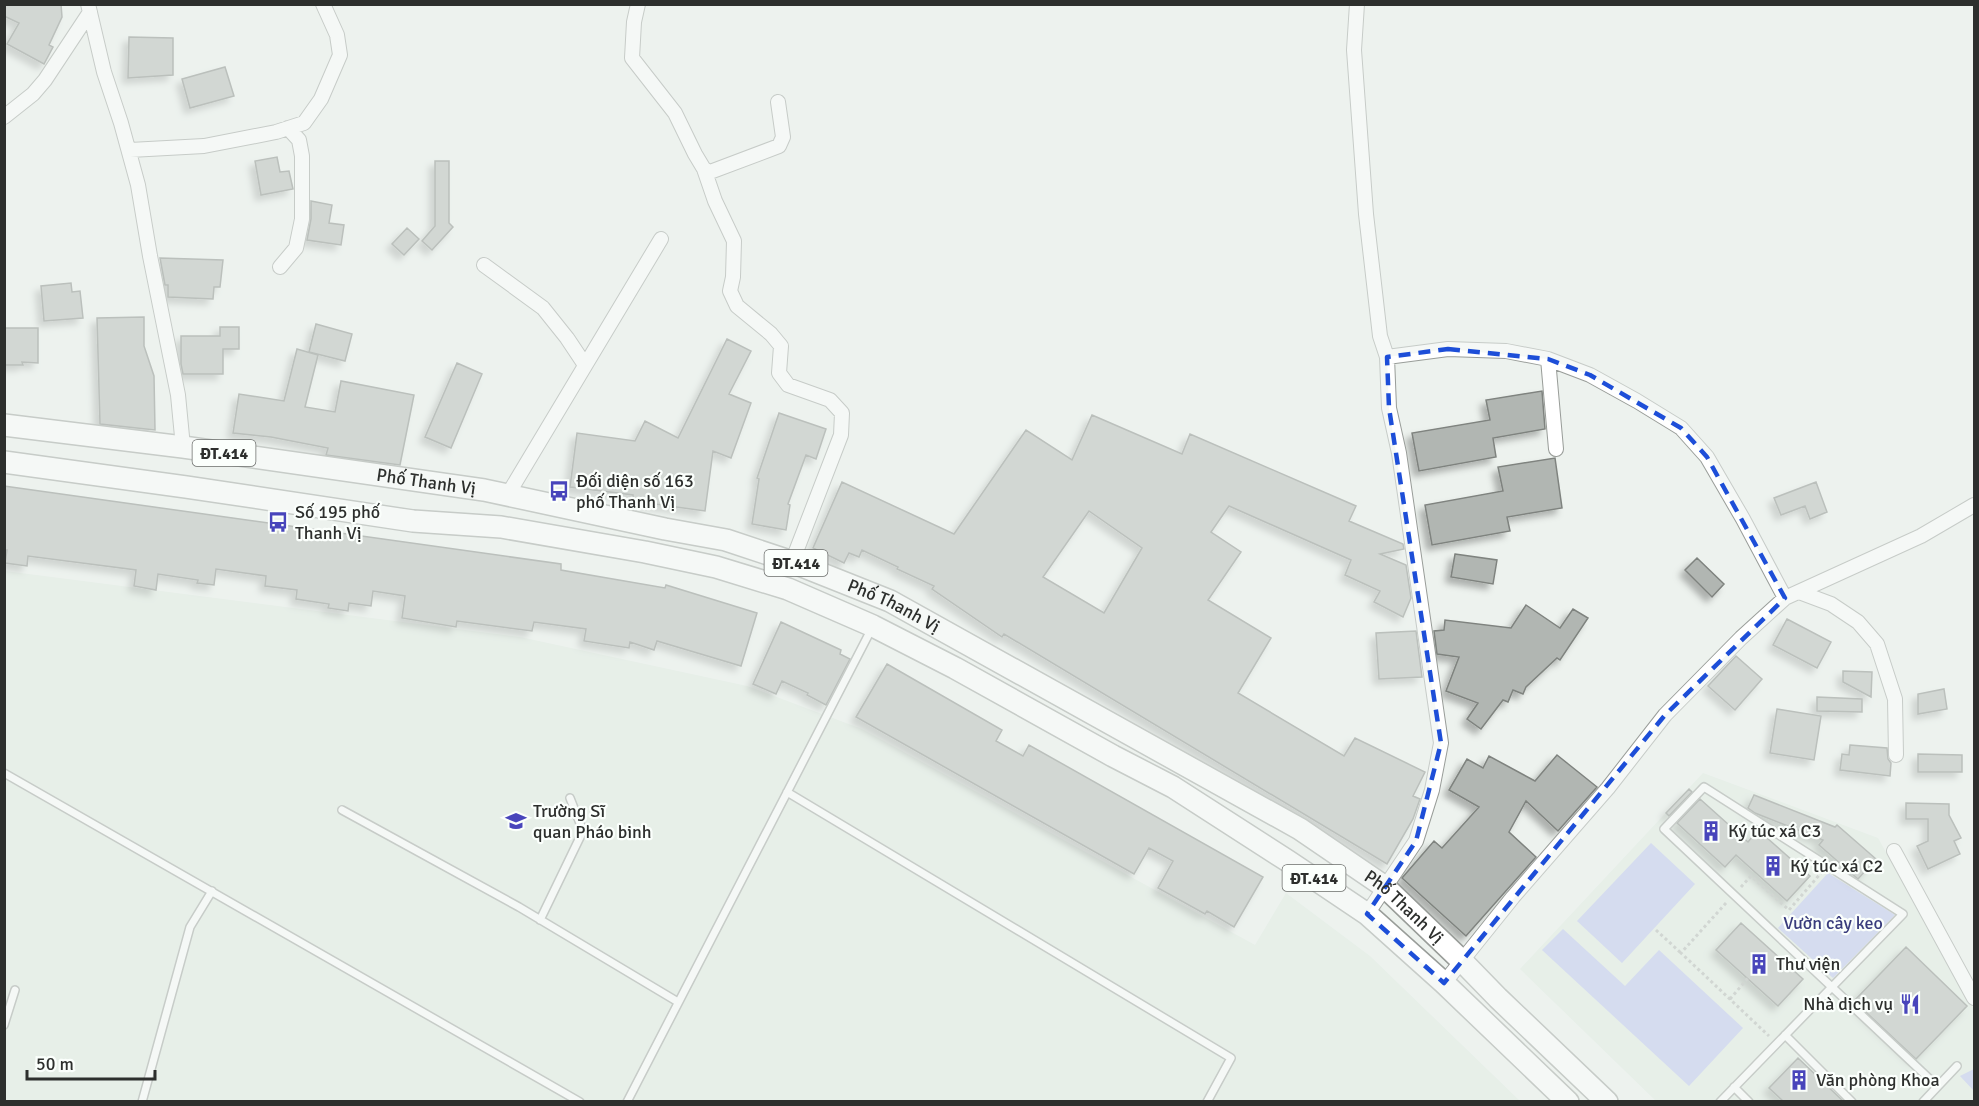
<svg xmlns="http://www.w3.org/2000/svg" width="1979" height="1106" viewBox="0 0 1979 1106" font-family="Signika,sans-serif">
	<style>
		.built { fill: #dfeae0 }
		.green { fill: #b8c0f0 }
		.building { fill: #b1b6b2; stroke: #7f837f; stroke-width: 1.5; fill-rule: evenodd; filter: url(#shadow) }
		.lines { fill: none; stroke-linecap: round; stroke-linejoin: round }
		.service-casing { stroke: #999d99; stroke-width: 10 }
		.minor-casing { stroke: #999d99; stroke-width: 16 }
		.primary-casing { stroke: #999d99; stroke-width: 24 }
		.path { stroke: #b0b4b0; stroke-width: 3; stroke-dasharray: 3 3; stroke-linecap: butt }
		.service { stroke: #fff; stroke-width: 7 }
		.minor { stroke: #fff; stroke-width: 14 }
		.primary { stroke: #fff; stroke-width: 21 }
		.marked { fill: none; stroke: #1d4ed8; stroke-width: 4.5; stroke-dasharray: 12 8; stroke-linejoin: round }
		.labels { text-anchor: middle; stroke-width: 4.5; stroke-linejoin: round; paint-order: stroke }
		.shield { fill: #fbfffc; stroke: #6b6d6b; stroke-width: 1.5 }
		.shield-label { font-size: 16px; font-weight: bold; fill: #2d2f2d }
		.poi-label { font-size: 18px; fill: #2d2f2d; stroke: #fbfffc; text-anchor: start }
		.street-label { font-size: 18px; fill: #2d2f2d; stroke: #fbfffc }
		.park-label { font-size: 18px; fill: #393c7c; stroke: #fbfffc }
	</style>
	<defs>
		<filter id="shadow"><feDropShadow dx="-5.5" dy="5.5" stdDeviation="3" flood-color="#0004"/></filter>
	</defs>
	<rect width="100%" height="100%" fill="#edf2ee"/>
	<path class="built" d="M5 571 520 637 747 686 862 729 1255 945 1286 893 1370 956 1520 1101 5 1102Z
		M1703 773 1878 838 1974 1009V1101H1656L1520 969Z"/>
	<path class="green" d="M1651 843 1695 884 1622 963 1577 921Z
		M1828 873 1895 915 1833 978 1778 928Z
		M1563 929 1625 986 1659 950 1743 1028 1689 1086 1542 950Z
		M1974 1069V1091L1960 1076Z"/>
	<path class="building" d="M4 4H61L62 17 49 45 53 47 44 64 7 44 19 23 4 16Z
		M129 37 173 38V75L128 78Z
		M225 67 234 96 190 108 182 79Z
		M277 157 280 172 289 171 293 189 261 195 255 161Z
		M435 161H449V223L453 227 432 250 422 241 435 226Z
		M311 201 332 205 329 223 344 225 341 245 307 240 311 219Z
		M407 228 419 239 404 255 392 244Z
		M160 258 223 260 220 287H214L213 299 168 297V285H165Z
		M71 283 72 292 80 291 83 318 44 321 41 286Z
		M144 317V346L154 376 155 430 100 424 97 318Z
		M316 324 352 334 345 361 309 352Z
		M220 327H239V349H223V374H183L181 364V336H220Z
		M4 328H38V363L22 362 23 365H4Z
		M727 339 751 351 729 394 751 403 731 458 713 451 705 511 633 501V495L570 487 577 433 635 441 645 421 678 438Z
		M297 349 318 355 305 407 335 412 341 381 414 395 400 465 326 455 328 448 271 437 233 433 239 394 284 401Z
		M457 363 482 374 451 448 425 437Z
		M1542 391 1545 429 1493 438 1496 457 1419 471 1412 433 1490 420 1486 400Z
		M779 413 826 429 816 459 806 455 788 504 790 505 786 530 752 524 759 479 757 478Z
		M1092 415 1182 454 1190 434 1356 506 1349 521 1403 544 1404 549 1380 554 1406 565 1411 598 1403 617 1374 602 1380 591 1345 575 1351 560 1229 506 1211 532 1241 552 1208 600 1271 638 1238 693 1344 756 1355 738 1425 772 1413 796 1420 799 1413 819 1387 864 1004 634 1002 637 932 589 934 586 897 569 898 567 862 550 859 557 849 553 844 563 813 548 842 482 954 534 1026 430 1072 460ZM1089 511 1142 548 1104 613 1043 577Z
		M1555 458 1562 508 1507 517 1510 531 1432 545 1425 505 1503 491 1498 467Z
		M1816 482 1827 512 1810 519 1805 506 1781 515 1774 498Z
		M4 486 561 564V570L665 588 666 585 757 613 741 666 657 641 654 650 630 642 629 648 584 641 586 629 534 622 532 631 457 621 456 627 402 618 405 596 373 591 371 606 349 603 348 611 328 608 329 604 296 599 297 590 265 586 266 576 216 569 214 585 197 583 198 580 158 574 156 590 134 586 136 570 28 556 27 566 5 563 7 550H4Z
		M1455 554 1497 560 1493 584 1451 577Z
		M1697 558 1724 584 1712 597 1685 570Z
		M1526 605 1560 628 1573 609 1588 618 1560 660 1557 658 1526 687 1523 694 1513 690 1508 702 1503 700 1481 729 1467 719 1478 703 1446 691 1459 657 1437 654 1434 631 1444 630 1445 620 1511 628Z
		M1787 619 1831 642 1817 668 1773 645Z
		M781 622 841 650 840 654 850 659 826 705 807 695 808 693 782 681 776 694 753 684Z
		M1416 631 1422 677 1379 679 1376 633Z
		M1736 656 1762 679 1735 710 1708 686Z
		M887 664 1002 730 996 741 1023 756 1029 745 1263 877 1234 927 1207 911 1205 914 1158 888 1173 861 1149 848 1134 874 856 717Z
		M1843 671 1872 672 1871 697 1843 682Z
		M1944 689 1947 709 1918 714V694Z
		M1817 697 1862 699V712L1817 711Z
		M1777 709 1821 716 1814 760 1770 753Z
		M1850 745 1887 748 1888 759 1891 763 1890 776 1840 770 1842 754 1849 755Z
		M1918 754 1962 755V772H1918Z
		M1557 755 1597 787 1558 831 1526 801 1509 832 1536 857 1466 936 1402 878 1434 841 1442 848 1479 807 1449 790 1467 759 1483 768 1489 756 1535 781Z
		M1689 789 1692 792 1669 816 1666 813Z
		M1754 795 1835 827 1837 825 1876 859 1858 879 1819 845 1823 840 1755 813 1748 808Z
		M1700 799 1748 842 1758 830 1810 876 1787 901 1736 855 1725 867 1677 823Z
		M1906 803 1949 804V815L1961 838 1954 841 1960 854 1928 869 1917 846 1928 841V819H1906Z
		M1741 923 1803 979 1778 1006 1716 950Z
		M1906 947 1967 1006 1916 1059 1854 1001Z
		M1798 1058 1843 1101H1783L1769 1088Z"/>
	<g class="lines">
		<g class="service-casing">
			<path id="service" d="M4 773 580 1102
				M787 792 1231 1058 1207 1102
				M342 810 519 907 678 1002
				M540 920 583 831 570 798
				M4 1025 15 990
				M1785 1035 1852 1102
				M1734 1087 1749 1102
				M142 1102 190 927 212 891
				M627 1102 872 628
				M1720 1102C1781 1039 1842 976 1903 914L1704 787 1664 829C1755 915 1846 1001 1937 1086
				M1923 1102 1957 1066"/>
		</g>
		<g class="minor-casing">
			<path id="minor" d="M88 4 104 72 121 123 138 185 150 256 178 395 183 447
				M638 4 634 22 632 58 675 113 695 154 704 169 710 172 779 146 783 137 778 102
				M1357 4 1354 50 1366 214 1380 336 1387 357 1389 408 1399 453 1441 743 1432 790 1416 841 1367 914
				M4 117 33 94 45 80 90 12
				M130 150 204 146 276 132 304 123 321 99 340 55 337 35 323 4
				M704 169 715 201 734 241 733 277 730 291 737 306 771 334 781 346 779 373 788 385 830 400 842 413 841 435 792 562
				M484 265 543 308 567 338 585 365
				M280 267 296 248 302 219V156L299 140 288 128
				M1387 357 1448 349 1506 351 1548 359 1590 375 1637 401 1681 428 1707 457 1743 519 1785 598
				M1548 359 1556 449
				M507 496 661 239
				M1799 592 1831 604 1858 622 1877 644 1895 699 1896 755
				M1894 851 1974 998
				M1444 983 1513 897 1608 788 1665 715 1741 638 1785 598 1921 536 1974 505"/>
		</g>
		<g class="primary-casing">
			<g id="primary">
				<path id="s1" d="M4 425 183 447 484 490 665 529 726 540 792 562 890 601 1300 829 1385 887 1462 961 1498 998 1607 1102"/>
				<path d="M4 462 186 487 413 521 501 527 645 552 716 567 788 589 873 626 955 668 1113 756 1173 787 1288 861 1367 914 1444 983 1568 1102"/>
			</g>
		</g>
		<path class="path" d="M1741 887 1751 876 1789 910 1821 873
			M1726 903 1681 953 1769 1036
			M1656 930 1681 953
			M1730 999 1748 978"/>
		<use href="#service" class="service"/>
		<use href="#minor" class="minor"/>
		<use href="#primary" class="primary"/>
	</g>
	<path d="M0 0H1979V1106H0ZM1448 349 1548 359 1590 375 1681 428 1707 457 1785 598 1665 715 1444 983 1367 914 1416 841 1441 743 1389 408 1387 357Z" fill="#edf2ee" fill-opacity=".55" fill-rule="evenodd"/>
	<path class="marked" d="M1448 349 1548 359 1590 375 1681 428 1707 457 1785 598 1665 715 1444 983 1367 914 1416 841 1441 743 1389 408 1387 357Z"/>
	<defs>
		<g id="bus-bare" transform="scale(1.62)"><path d="M-5-6H5V4H4V6H2V4H-2V6H-4V4H-5ZM-3.5-4V0h7V-4ZM-3.5 1.2v1.5H-2V1.2ZM2 1.2v1.5H3.5V1.2Z" fill="#4845bb" stroke="#fbfffc" stroke-width="2.5" paint-order="stroke"/></g>
		<g id="university-bare" transform="scale(1.62)"><path d="M0-5L7-2L0 1L-7-2ZM-4 1L0 2.5L4 1V4Q0 6-4 4Z" fill="#4845bb" stroke="#fbfffc" stroke-width="2.5" paint-order="stroke"/></g>
		<g id="building-bare" transform="scale(1.62)"><path d="M-4-6H4V6H1V3H-1V6H-4ZM-2.5-4.3h1.7v1.8h-1.7ZM.8-4.3h1.7v1.8H.8ZM-2.5-1h1.7V.8h-1.7ZM.8-1h1.7V.8H.8Z" fill="#4845bb" stroke="#fbfffc" stroke-width="2.5" paint-order="stroke"/></g>
		<g id="restaurant-bare" transform="scale(1.62)"><path d="M-5-6h1v4h1v-4h1v4h1v-4h1v5L-1.5 .5V6h-2V.5L-5-1ZM5-6V6H3V1.5H1.5Q1.5-4 5-6Z" fill="#4845bb" stroke="#fbfffc" stroke-width="2.5" paint-order="stroke"/></g>
	</defs>
	<g fill-rule="evenodd">
		<use href="#bus-bare" x="559" y="491"/>
		<use href="#bus-bare" x="278" y="522"/>
		<use href="#university-bare" x="516" y="821"/>
		<use href="#building-bare" x="1711" y="831"/>
		<use href="#building-bare" x="1773" y="866"/>
		<use href="#building-bare" x="1759" y="964"/>
		<use href="#restaurant-bare" x="1910" y="1004"/>
		<use href="#building-bare" x="1799" y="1080"/>
	</g>
	<g class="labels">
		<g class="shield">
			<rect x="192.5" y="440" width="63" height="26" rx="4.5"/>
			<rect x="764.5" y="550" width="63" height="26" rx="4.5"/>
			<rect x="1282.5" y="865" width="63" height="26" rx="4.5"/>
		</g>
		<g class="shield-label">
			<text x="224" y="459">ĐT.414</text>
			<text x="796" y="569">ĐT.414</text>
			<text x="1314" y="884">ĐT.414</text>
		</g>
		<g class="poi-label">
			<text x="576" y="487">Đối diện số 163<tspan x="576" dy="21">phố Thanh Vị</tspan></text>
			<text x="295" y="518">Số 195 phố<tspan x="295" dy="21">Thanh Vị</tspan></text>
			<text x="533" y="817">Trường Sĩ<tspan x="533" dy="21">quan Pháo binh</tspan></text>
			<text x="1728" y="837">Ký túc xá C3</text>
			<text x="1790" y="872">Ký túc xá C2</text>
			<text x="1776" y="970">Thư viện</text>
			<text x="1893" y="1010" text-anchor="end">Nhà dịch vụ</text>
			<text x="1816" y="1086">Văn phòng Khoa</text>
		</g>
		<g class="street-label">
			<text dy="6" stroke="none"><textPath href="#s1" startOffset="426">Phố Thanh Vị</textPath></text>
			<text dy="6" stroke="none"><textPath href="#s1" startOffset="912">Phố Thanh Vị</textPath></text>
			<text dy="6" stroke="none"><textPath href="#s1" startOffset="1506">Phố Thanh Vị</textPath></text>
		</g>
		<g class="park-label">
			<text x="1833" y="929">Vườn cây keo</text>
		</g>
	</g>
	<rect width="1979" height="1106" fill="none" stroke="#2d2f2d" stroke-width="12"/>
	<path d="M27 1070v9h128v-9" fill="none" stroke="#2d2f2d" stroke-width="3"/>
	<text x="36" y="1070" font-size="18" fill="#2d2f2d" stroke="#fbfffc" stroke-width="4.5" paint-order="stroke">50 m</text>
</svg>
